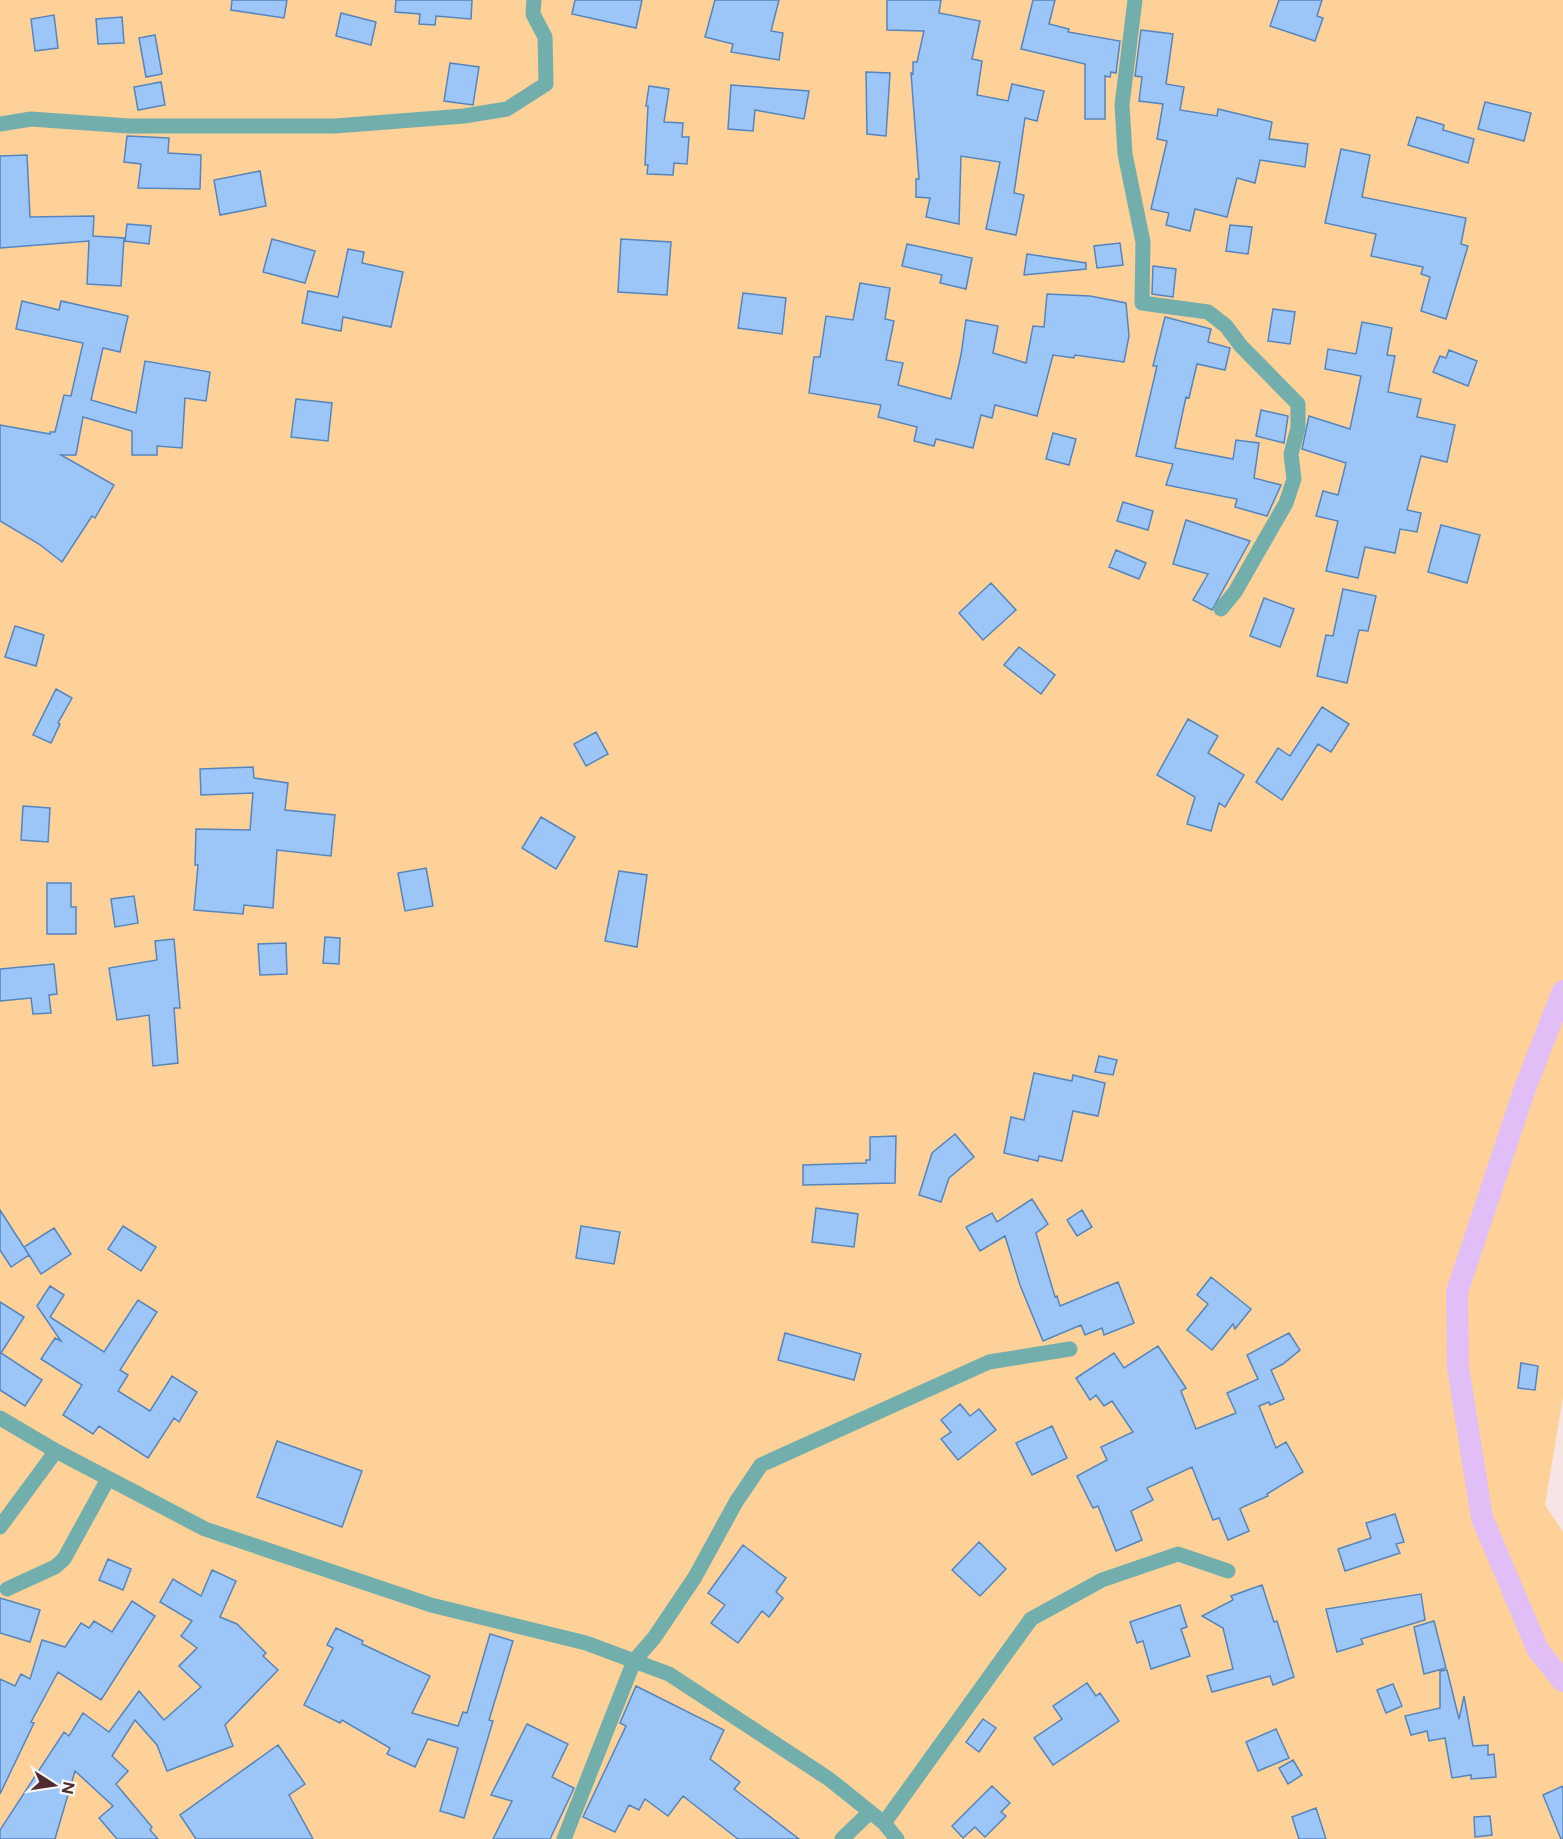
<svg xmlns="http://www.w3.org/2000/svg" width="1563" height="1839" viewBox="0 0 1563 1839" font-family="Figtree,sans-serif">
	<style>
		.green { fill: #fdd198 }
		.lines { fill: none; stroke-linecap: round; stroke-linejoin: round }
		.canal { stroke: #e1bef5; stroke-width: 22 }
		.building { fill: #9dc6f8; stroke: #5485bf; stroke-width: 1.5 }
		.minor { stroke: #72aeac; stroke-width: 15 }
	</style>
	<rect width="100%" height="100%" fill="#f7e4e5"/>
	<path class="green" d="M0 0H1563V1397L1545 1505 1563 1532V1839H0Z"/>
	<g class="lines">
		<path class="canal" d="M1563 991 1524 1091 1457 1292 1458 1367 1482 1518 1538 1650 1563 1681"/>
	</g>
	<path class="building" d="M232 0H287L284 18 231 10Z
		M396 0H472L471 19 436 16 435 25 419 24 420 14 395 12Z
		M575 0H642L636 28 572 14Z
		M715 0H779L771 31 783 33 779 60 731 52 733 44 705 37Z
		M887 0H941L939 13 980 21 972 59 982 61 977 95 1008 101 1012 84 1044 91 1037 121 1025 118 1014 193 1024 195 1016 235 986 229 1000 162 961 156 959 224 926 217 930 198 916 197V179H919L911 73 913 74V62H917L924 31 887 30Z
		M1033 0H1055L1049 24 1069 29 1068 32 1120 41 1116 73 1111 72 1110 77 1105 76V119H1085V64L1021 49Z
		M1279 0H1322L1317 16 1323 18 1315 41 1270 26Z
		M341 13 376 22 371 45 336 36Z
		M54 15 58 48 35 51 31 19Z
		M122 17 124 43 98 44 96 19Z
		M1141 30 1173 34 1166 84 1184 87 1180 110 1217 116 1218 109 1272 122 1269 139 1308 144 1305 167 1260 160 1255 183 1237 178 1227 217 1195 209 1190 231 1166 225 1169 213 1151 209 1167 141 1157 139 1163 104 1139 101 1142 77 1135 76Z
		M155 35 162 74 146 77 139 38Z
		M450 63 479 67 473 105 444 101Z
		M866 72 890 73 886 136 867 134Z
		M161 82 165 105 138 110 134 87Z
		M731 85 809 91 804 119 755 110 753 131 728 129Z
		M649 86 669 89 664 122 683 123 682 137H689L687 164 674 163 673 175 647 174 648 165H645L648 106H646Z
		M1485 102 1531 113 1524 141 1478 129Z
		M1417 117 1444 125 1443 130 1474 139 1468 163 1408 145Z
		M127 136 169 138 168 153 201 155 200 189 138 188 141 164 124 162Z
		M1341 149 1370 155 1362 197 1466 218 1461 244 1468 246 1446 319 1421 311 1430 277 1421 274 1423 267 1371 256 1376 234 1325 223Z
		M27 155 30 217 94 216 93 236 124 238 121 286 87 284 89 241 0 248V156Z
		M260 171 266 206 220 215 214 180Z
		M127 224 151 226 149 244 125 241Z
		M1230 225 1252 227 1248 254 1226 251Z
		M272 239 315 251 305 283 263 272Z
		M621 239 671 242 667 295 618 292Z
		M1120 243 1123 265 1097 268 1094 246Z
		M907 244 972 258 966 289 940 283 942 275 902 266Z
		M348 249 364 252 362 263 403 272 391 327 343 317 341 331 302 323 308 291 338 297Z
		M1027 254 1086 263V269L1024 275Z
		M1153 266 1176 269 1173 297 1152 294Z
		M860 283 890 288 885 319 894 321 886 360 903 363 898 385 951 399 961 355 966 320 998 326 993 353 1026 363 1033 326 1044 327 1047 294 1090 296 1126 303 1129 336 1124 362 1075 355 1074 358 1053 355 1037 416 995 405 992 418 981 415 973 448 936 439 934 446 914 441 917 427 878 417 881 405 809 393 814 357H820L826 316 853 320Z
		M743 293 786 298 782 334 738 328Z
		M22 301 59 310 61 301 128 316 120 352 103 348 91 400 136 413 145 361 210 372 206 401 185 398 182 448 157 446V455H132V431L83 417 76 455H61L114 485 95 518 92 516 62 562 39 544 0 521V425L50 434V432H55L64 395 71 396 83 343 16 329Z
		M1273 309 1295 312 1290 344 1268 341Z
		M1165 317 1211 329 1208 342 1230 348 1225 370 1197 364 1189 398 1186 397 1175 448 1233 459 1236 440 1259 443 1254 478 1281 485 1267 516 1235 507 1237 499 1166 485 1173 464 1136 456 1157 366H1153Z
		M1362 322 1392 328 1387 355 1395 356 1388 392 1421 399 1417 417 1455 425 1447 462 1421 456 1407 510 1421 513 1417 532 1400 529 1395 553 1365 547 1358 578 1326 571 1338 521 1316 516 1323 491 1338 495 1346 463 1302 449 1309 416 1350 429 1361 376 1325 369 1328 349 1356 354Z
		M1449 350 1477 361 1468 386 1433 372 1440 356 1446 358Z
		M296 399 332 403 328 441 291 437Z
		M1261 410 1288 416 1284 443 1256 436Z
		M1053 433 1076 439 1069 465 1046 459Z
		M1123 502 1153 511 1148 530 1117 521Z
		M1186 520 1250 541 1212 610 1193 600 1208 574 1173 564Z
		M1441 525 1480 535 1467 583 1428 572Z
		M1116 550 1146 563 1139 579 1109 567Z
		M991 583 1016 610 983 640 959 613Z
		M1343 589 1376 596 1368 631 1359 630 1347 683 1317 676 1326 635 1333 636Z
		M1264 598 1294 609 1280 647 1250 636Z
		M15 626 44 635 36 666 5 657Z
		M1019 647 1055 675 1041 694 1004 665Z
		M56 689 72 698 58 723 60 724 51 743 33 735Z
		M1322 707 1349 724 1331 752 1318 744 1282 800 1256 782 1278 748 1290 756Z
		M1188 719 1218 736 1208 753 1244 775 1225 807 1219 803 1211 831 1187 824 1195 797 1157 775Z
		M596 732 608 754 586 766 574 744Z
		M253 767 254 778 288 783 285 810 335 815 331 856 277 850 273 908 244 905 243 914 194 910 198 865H195L196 829 250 830 253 793 201 795 200 769Z
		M23 806 50 808 48 842 21 840Z
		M541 817 575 837 556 869 522 848Z
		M426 868 433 906 405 911 398 873Z
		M619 871 647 875 637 947 605 941Z
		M47 883H71V907H76V934H47Z
		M134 896 138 923 115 927 111 899Z
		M325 937 340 938 339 964 323 963Z
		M174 939 180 1008H174L178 1063 153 1066 149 1015 117 1020 109 968 157 960 155 941Z
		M286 943 287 974 260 975 258 944Z
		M54 964 57 994 49 995 51 1013 33 1014 31 998 0 1001V969Z
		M1099 1056 1117 1060 1113 1075 1095 1072Z
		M1034 1073 1072 1081 1073 1075 1105 1083 1098 1116 1073 1111 1062 1161 1039 1156 1038 1161 1004 1153 1011 1117 1024 1120Z
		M955 1134 974 1157 949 1178 941 1202 919 1195 932 1153Z
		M896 1136 895 1183 803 1185V1165L866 1163V1160H870V1137Z
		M1032 1199 1048 1224 1036 1233 1055 1297 1057 1296 1060 1306 1118 1282 1134 1323 1104 1335 1102 1328 1085 1335 1081 1325 1043 1341 1020 1285 1005 1236 980 1251 966 1227 992 1213 997 1222Z
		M816 1208 858 1214 854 1247 812 1242Z
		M0 1210 29 1255 11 1267 0 1250Z
		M1082 1210 1092 1227 1077 1236 1067 1220Z
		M123 1226 156 1247 141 1271 108 1249Z
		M581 1226 620 1232 614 1264 576 1258Z
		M54 1228 71 1254 41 1274 24 1247Z
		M1211 1277 1251 1309 1235 1329 1233 1324 1212 1350 1187 1330 1208 1304 1197 1295Z
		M50 1286 64 1295 50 1317 104 1352 138 1300 157 1312 120 1370 128 1375 118 1391 150 1411 172 1376 197 1392 179 1422 174 1418 148 1458 99 1426 93 1434 63 1415 82 1385 41 1359 55 1338 61 1341 37 1306Z
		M0 1302 24 1317 1 1353 42 1380 25 1406 0 1390Z
		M785 1333 861 1354 854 1380 778 1360Z
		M1289 1333 1300 1350 1283 1364 1271 1370 1284 1399 1270 1405 1269 1402 1259 1406 1276 1448 1286 1442 1303 1472 1267 1494 1268 1496 1243 1507 1240 1509 1249 1531 1228 1540 1219 1518 1213 1520 1192 1467 1147 1488 1153 1500 1131 1511 1142 1540 1116 1551 1098 1506 1093 1508 1077 1476 1107 1460 1101 1447 1133 1432 1112 1401 1104 1406 1096 1395 1090 1400 1076 1378 1114 1353 1124 1368 1158 1346 1186 1388 1181 1391 1196 1429 1236 1413 1227 1393 1258 1379 1247 1355Z
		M1521 1363 1538 1366 1535 1390 1518 1388Z
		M960 1404 970 1416 979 1409 996 1430 958 1460 941 1439 951 1432 941 1420Z
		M1052 1426 1067 1458 1032 1475 1016 1443Z
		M277 1441 362 1471 342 1527 257 1497Z
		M1395 1514 1404 1542 1396 1544 1400 1553 1345 1571 1338 1549 1371 1538 1366 1523Z
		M979 1542 1006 1569 980 1596 952 1570Z
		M743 1545 786 1578 776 1592 783 1598 769 1617 762 1611 738 1643 711 1623 725 1605 708 1593Z
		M108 1559 131 1569 123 1590 99 1580Z
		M212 1570 236 1581 220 1617 237 1624 266 1653 263 1656 278 1670 225 1725 233 1746 167 1771 157 1745 135 1720 112 1756 128 1771 116 1784 152 1827 150 1830 158 1839H117L99 1818 113 1806 75 1771 55 1839H0V1830L64 1732 69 1736 83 1713 109 1732 139 1691 164 1720 201 1687 179 1666 197 1648 181 1636 192 1621 160 1602 173 1579 201 1596Z
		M1262 1585 1274 1622 1277 1621 1294 1677 1273 1685 1270 1676 1212 1692 1207 1676 1233 1669 1223 1628 1202 1616 1233 1600 1231 1596Z
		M1421 1594 1425 1620 1361 1639 1363 1644 1337 1652 1326 1609Z
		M0 1598 40 1610 30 1642 0 1633Z
		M132 1601 155 1616 101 1700 58 1672 31 1722 34 1723 0 1794V1679L15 1686 21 1674 30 1679 42 1640 65 1647 81 1623 89 1628 94 1621 112 1632Z
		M1180 1605 1187 1627 1181 1629 1190 1656 1151 1669 1143 1641 1137 1643 1130 1622Z
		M1434 1621 1446 1668 1424 1674 1414 1627Z
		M336 1628 363 1641 362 1644 430 1676 412 1713 458 1726 463 1712 467 1713 490 1634 513 1641 489 1720 493 1721 464 1818 440 1811 458 1748 428 1739 415 1767 387 1754 390 1748 342 1720 340 1723 304 1705 333 1648 327 1645Z
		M1447 1670 1459 1719 1464 1696 1473 1746 1488 1745V1755L1494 1754 1496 1777 1471 1779V1775L1452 1778 1445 1738 1429 1741 1427 1731 1411 1735 1405 1716 1440 1708V1671Z
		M1087 1683 1096 1696 1100 1693 1119 1721 1053 1765 1034 1738 1062 1719 1053 1706Z
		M1393 1684 1402 1706 1386 1713 1377 1690Z
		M636 1686 724 1730 710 1759 740 1782 734 1789 799 1839H738L683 1796 668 1816 645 1799 639 1810 629 1805 615 1832 583 1817 626 1726 620 1723Z
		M983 1719 996 1728 979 1752 966 1742Z
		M527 1724 568 1744 552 1777 574 1788 550 1839H493L512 1801 491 1795Z
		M1276 1729 1289 1758 1258 1771 1246 1742Z
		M278 1745 305 1784 289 1795 313 1839H196L180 1815Z
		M1293 1760 1302 1775 1288 1784 1279 1768Z
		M992 1786 1010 1803 1001 1812 1006 1816 985 1837 975 1827 963 1838 952 1826Z
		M1563 1786V1839H1561L1543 1795Z
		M1316 1808 1326 1839H1299L1292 1817Z
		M1490 1816 1492 1835 1475 1837 1474 1817Z"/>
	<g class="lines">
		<path class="minor" d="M1135 0 1122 105 1125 154 1143 242 1142 303 1208 312 1226 326 1241 346 1298 404V428L1291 454 1294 479 1286 503 1235 592 1221 609
			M0 124 31 119 129 126H335L464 116 507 109 546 84 545 37 533 14 534 0
			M0 1418 56 1451 205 1529 431 1605 586 1643 669 1674 829 1779 884 1823 897 1839
			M0 1527 56 1451
			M7 1589 55 1567 64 1559 108 1479
			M884 1823 1031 1619 1102 1580 1178 1554 1228 1571
			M564 1839 634 1661 654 1638 695 1577 736 1502 761 1465 989 1362 1070 1349
			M842 1839 870 1812"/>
	</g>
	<g transform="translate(54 1785) rotate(102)" stroke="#f6f6f6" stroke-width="4.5" paint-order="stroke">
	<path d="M0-4.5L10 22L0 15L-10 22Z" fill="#502c30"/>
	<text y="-9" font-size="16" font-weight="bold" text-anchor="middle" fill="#502c30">N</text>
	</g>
</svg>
